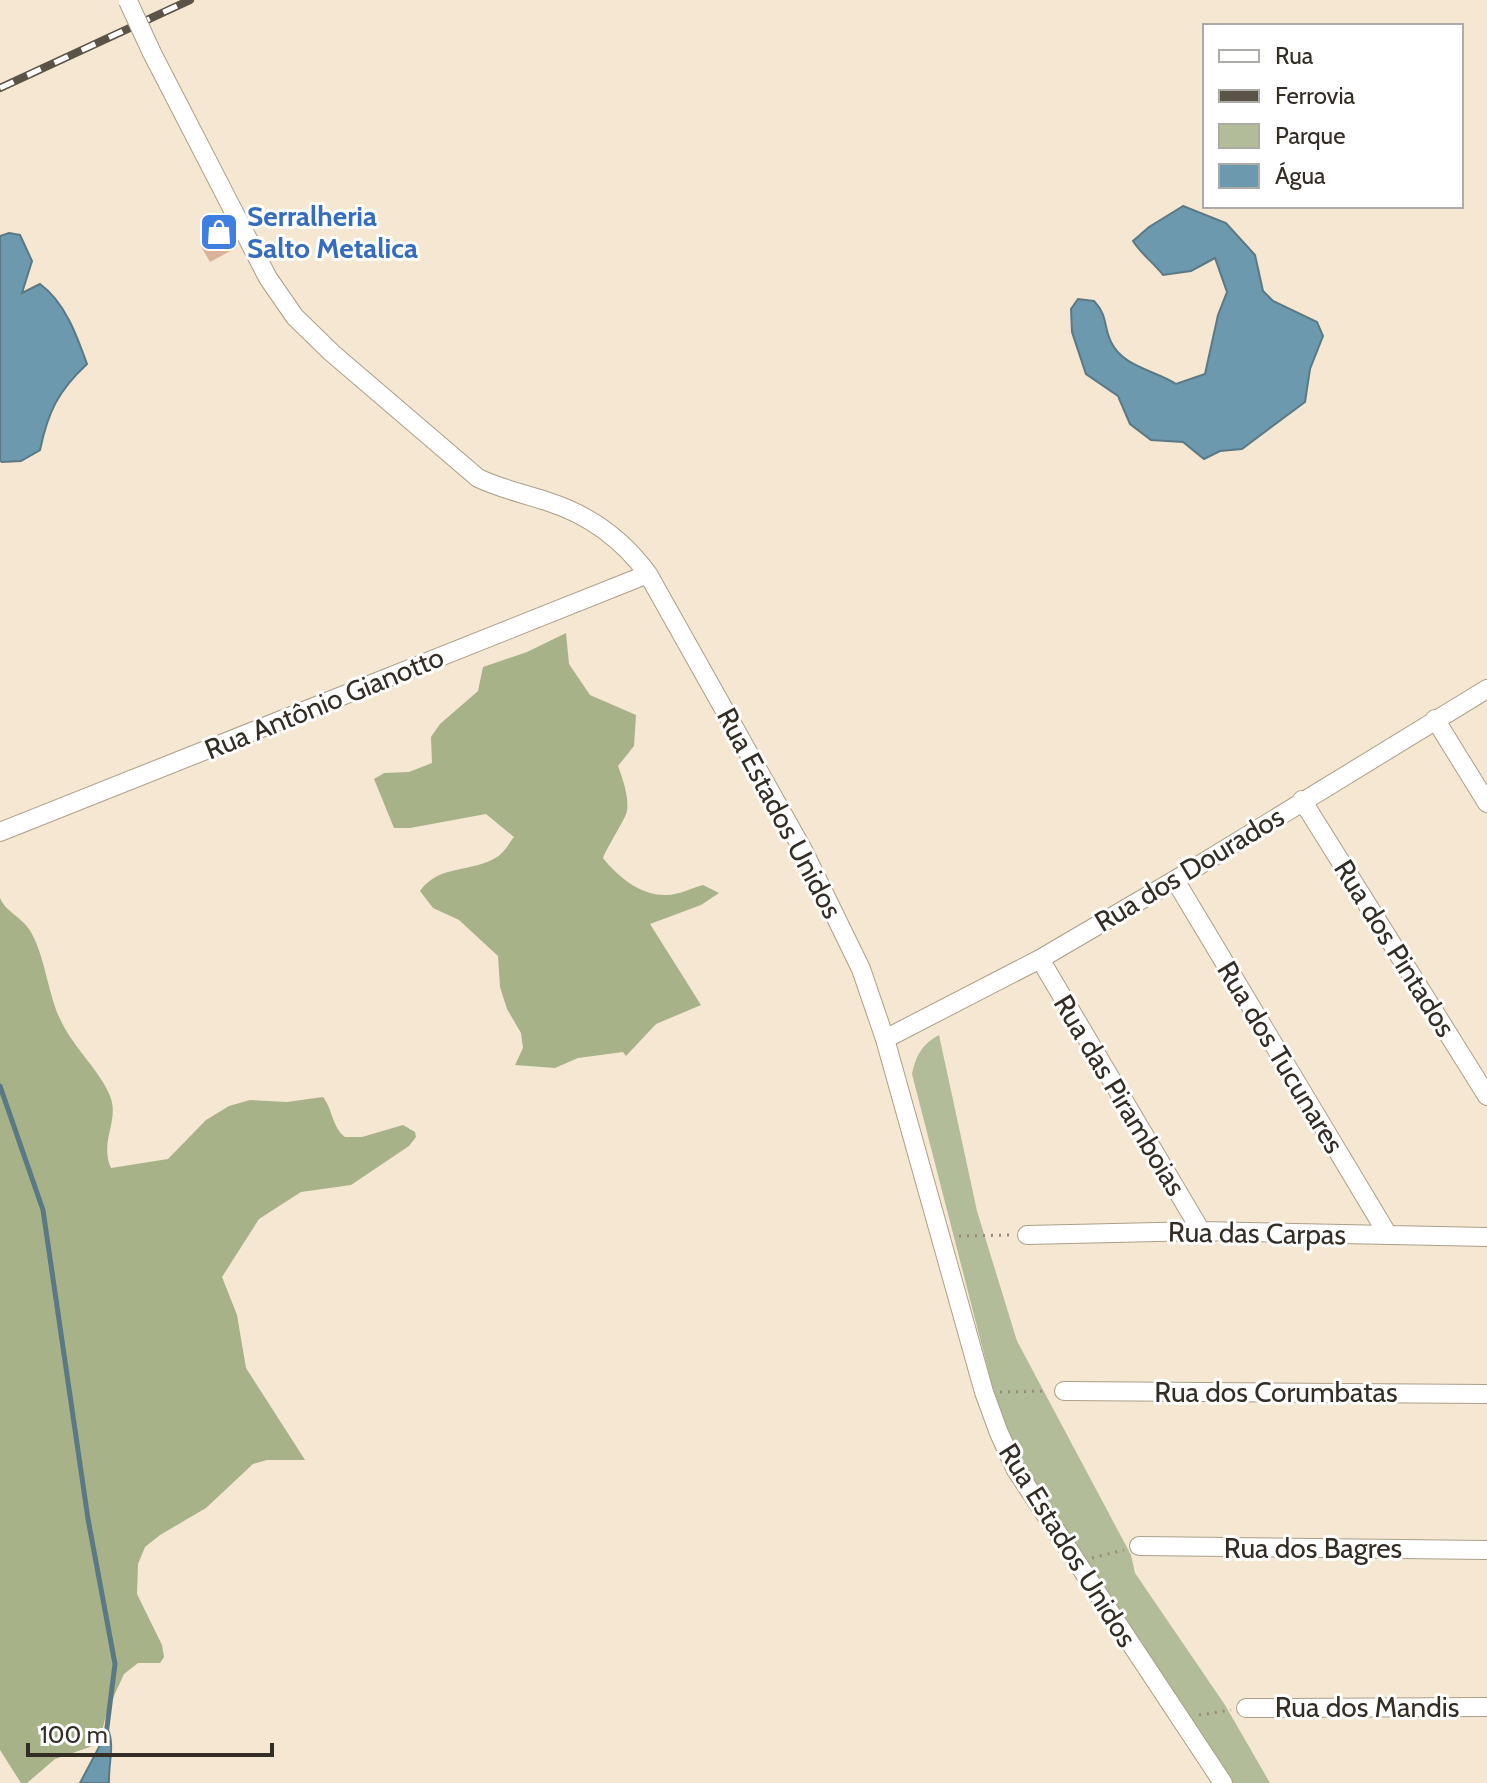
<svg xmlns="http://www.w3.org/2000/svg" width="1487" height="1783" viewBox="0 0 1487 1783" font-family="Cabin,sans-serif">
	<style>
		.green { fill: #b3bc98 }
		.forest { fill: #a7b289 }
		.water { fill: #6c99ae; stroke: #5b7985; stroke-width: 2 }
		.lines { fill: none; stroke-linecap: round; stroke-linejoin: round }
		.stream { stroke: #5b7985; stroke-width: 5 }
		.building { fill: #d9b299 }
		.minor-casing { stroke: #ac9f8a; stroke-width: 20 }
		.path { stroke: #968c7d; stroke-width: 3; stroke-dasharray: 2 6; stroke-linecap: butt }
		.minor { stroke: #fff; stroke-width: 18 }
		.rail-casing { stroke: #5b5348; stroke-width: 8 }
		.rail { stroke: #fff; stroke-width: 5; stroke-dasharray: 15; stroke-linecap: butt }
		.minor-bridge-casing { stroke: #ac9f8a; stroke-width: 20; stroke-linecap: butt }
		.minor-bridge { stroke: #fff; stroke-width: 18 }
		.labels { text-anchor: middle; stroke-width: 6; stroke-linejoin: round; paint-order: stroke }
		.shop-label { font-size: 28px; font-weight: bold; fill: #366cbe; stroke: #fff; text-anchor: start }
		.street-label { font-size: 28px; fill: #332d25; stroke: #fff }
	</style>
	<rect width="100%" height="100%" fill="#f5e7d1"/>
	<path class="green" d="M939 1035 977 1211 1017 1341 1131 1555 1135 1573 1225 1705 1270 1783H1228L1068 1543 1009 1436 993 1389 912 1074C916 1056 922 1044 939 1035Z"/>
	<path class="forest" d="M566 633 569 664 590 695 636 715 634 746 618 766C623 780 629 796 627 811 626 818 607 847 603 858 618 877 641 896 667 895 678 895 692 888 703 885L719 893 701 905 650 924 701 1005 656 1024 626 1056 623 1052 578 1058 555 1068 515 1065 523 1048 521 1033 507 1009 500 987 498 956 459 920 433 908 420 891C439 864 472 873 497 857 504 853 509 843 514 837L486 814 410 828H394L374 779 384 773 409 772 432 763 431 737 440 724 478 691 483 667 527 652Z
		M0 898C5 911 21 917 29 929 45 953 48 997 62 1023 73 1046 102 1074 110 1096 120 1121 99 1141 111 1168L168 1159 206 1120 229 1106 250 1100 287 1102 323 1097C333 1110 332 1127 345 1137H362L403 1125 415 1132 416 1137 409 1146 351 1185 301 1192 259 1219 222 1277 237 1315 246 1368 305 1460H267L253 1464 206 1508 160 1535 145 1547 138 1564 137 1594 162 1645 164 1657 160 1663H138L124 1674 107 1711 102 1731 90 1747 55 1759 27 1783H21L0 1750Z"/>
	<path class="water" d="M1183 206 1226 223 1255 255 1263 291 1273 301 1317 322 1323 336 1310 369 1305 402 1242 449 1220 451 1204 459 1183 442 1151 440 1130 424 1118 396 1086 374 1072 332 1071 309 1078 299 1094 301C1108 316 1103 325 1111 342 1123 367 1154 370 1176 384L1205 374 1218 315 1227 292 1215 258 1191 271 1163 275C1154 263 1141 254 1133 241L1149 227Z
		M9 233 20 235 32 261 22 293 40 284C65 302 77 336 87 364 58 391 48 412 40 450L21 461 2 462 0 461V236Z
		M108 1730C115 1745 108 1766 109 1783H80Z"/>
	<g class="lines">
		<path class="stream" d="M0 1086 43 1210 88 1519 115 1664 106 1735"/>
	</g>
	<path class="building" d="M219 215 236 248 210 262 202 248Z"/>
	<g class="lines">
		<g class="minor-casing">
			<path id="minor" d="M152 53 268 278 295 317 332 353 478 478C501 489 525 494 549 502 589 515 623 540 648 574L803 850 861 969 885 1039 984 1392 999 1433 1016 1470 1223 1783
				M1435 719 1487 803
				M1302 800 1487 1096
				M0 832 648 574
				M1175 880 1388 1235
				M1040 959 1201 1231
				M885 1039 1040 959 1175 880 1487 689
				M1027 1235 1201 1231 1487 1237
				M1064 1391 1487 1394
				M1139 1546 1487 1550
				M1246 1708 1487 1707"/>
		</g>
		<path class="path" d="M959 1236 1011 1235
			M1000 1392 1048 1391
			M1092 1558 1124 1550
			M1199 1715 1231 1710"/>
		<use href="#minor" class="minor"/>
		<g class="rail-casing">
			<path id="rail" d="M0 88 190 0"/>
		</g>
		<use href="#rail" class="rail"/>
		<g class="minor-bridge-casing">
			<path id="minor-bridge" d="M128 1 152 53"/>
		</g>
		<use href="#minor-bridge" class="minor-bridge"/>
	</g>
	<defs>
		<g id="shop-square" transform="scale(2)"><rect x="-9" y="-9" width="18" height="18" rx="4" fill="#3f7fe0" stroke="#fff"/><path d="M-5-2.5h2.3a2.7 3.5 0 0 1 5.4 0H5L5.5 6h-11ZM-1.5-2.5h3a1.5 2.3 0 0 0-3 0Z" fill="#fff"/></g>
	</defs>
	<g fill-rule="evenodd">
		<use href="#shop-square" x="219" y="232"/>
	</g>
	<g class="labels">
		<g class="shop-label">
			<text x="247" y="226">Serralheria<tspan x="247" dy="32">Salto Metalica</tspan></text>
		</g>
		<g class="street-label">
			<text transform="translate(324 703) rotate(-22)" y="10">Rua Antônio Gianotto</text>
			<text transform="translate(780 813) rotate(62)" y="10">Rua Estados Unidos</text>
			<text transform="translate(1189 869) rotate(-31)" y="10">Rua dos Dourados</text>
			<text transform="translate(1395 948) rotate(58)" y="10">Rua dos Pintados</text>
			<text transform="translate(1281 1057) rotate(59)" y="10">Rua dos Tucunares</text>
			<text transform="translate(1120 1095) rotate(59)" y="10">Rua das Piramboias</text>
			<text transform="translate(1257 1233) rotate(1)" y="10">Rua das Carpas</text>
			<text x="1276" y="1402">Rua dos Corumbatas</text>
			<text transform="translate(1068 1545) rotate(58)" y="10">Rua Estados Unidos</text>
			<text x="1313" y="1558">Rua dos Bagres</text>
			<text x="1367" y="1717">Rua dos Mandis</text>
		</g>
	</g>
	<rect x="1203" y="24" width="260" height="184" fill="#ffffff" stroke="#adaba8" stroke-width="2"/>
	<rect x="1219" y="50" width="40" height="12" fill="#ffffff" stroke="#adaba8" stroke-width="2"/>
	<text x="1275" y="64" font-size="24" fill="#332d25">Rua</text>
	<rect x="1219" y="90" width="40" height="12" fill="#5b5348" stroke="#adaba8" stroke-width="2"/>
	<text x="1275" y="104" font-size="24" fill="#332d25">Ferrovia</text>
	<rect x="1219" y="124" width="40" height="24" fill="#b3bc98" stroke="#adaba8" stroke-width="2"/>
	<text x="1275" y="144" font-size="24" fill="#332d25">Parque</text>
	<rect x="1219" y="164" width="40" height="24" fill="#6c99ae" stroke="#adaba8" stroke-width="2"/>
	<text x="1275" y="184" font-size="24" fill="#332d25">Água</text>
	<path d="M28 1743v12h244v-12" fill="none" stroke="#332d25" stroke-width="4"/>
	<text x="40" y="1743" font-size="24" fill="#332d25" stroke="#ffffff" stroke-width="6" paint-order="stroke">100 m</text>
</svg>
